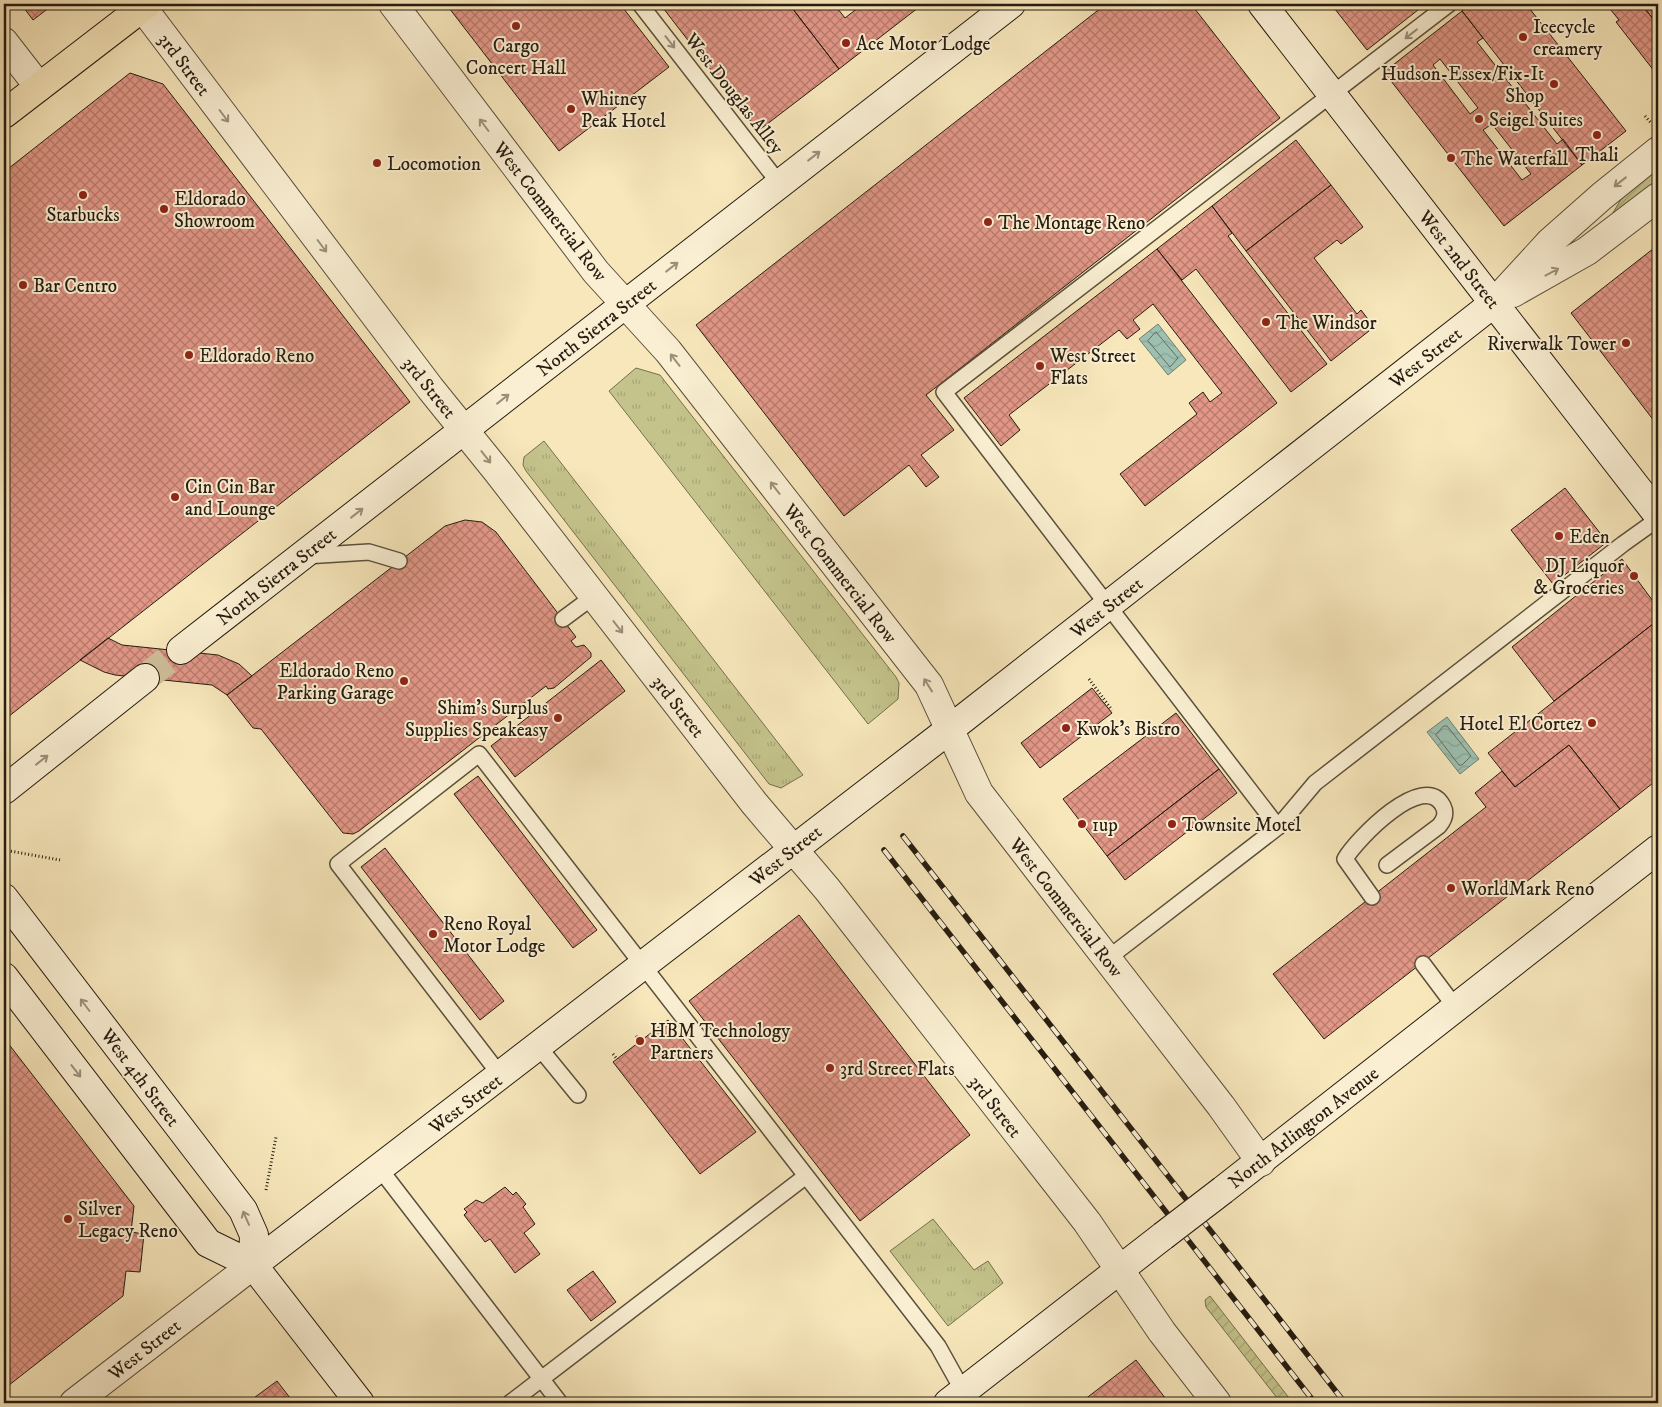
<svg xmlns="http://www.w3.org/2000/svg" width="1662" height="1407" viewBox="0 0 1662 1407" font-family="'IM FELL DW Pica',serif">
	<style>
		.grass { fill: url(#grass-tufts); stroke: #75704e }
		.garden { fill: url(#garden-furrows); stroke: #75704e }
		.water { fill: url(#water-waves); stroke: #6d7e71 }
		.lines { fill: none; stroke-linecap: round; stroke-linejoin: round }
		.shore { stroke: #626e60; stroke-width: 1 }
		.building { fill: url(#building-cross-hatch); stroke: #261c10; fill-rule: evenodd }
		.secondary-tunnel { stroke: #cdbe99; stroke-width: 28; stroke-dasharray: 28 14; stroke-linecap: butt }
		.lane-casing { stroke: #5a4f3b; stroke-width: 18 }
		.street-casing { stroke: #5a4f3b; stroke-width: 30 }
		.secondary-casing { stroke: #261c10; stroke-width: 30 }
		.primary-casing { stroke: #261c10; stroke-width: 30 }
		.path { stroke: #261c10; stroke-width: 3; stroke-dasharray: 1 2.5; stroke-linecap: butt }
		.lane { stroke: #faefd3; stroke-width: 15 }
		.street { stroke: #faefd3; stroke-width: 28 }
		.secondary { stroke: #faefd3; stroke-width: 28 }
		.primary { stroke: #f7e7bb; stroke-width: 28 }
		.rail-casing { stroke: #261c10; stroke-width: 5.5 }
		.rail { stroke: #faefd3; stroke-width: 4; stroke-dasharray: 11; stroke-linecap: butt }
		.secondary-bridge-casing { stroke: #261c10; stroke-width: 30; stroke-linecap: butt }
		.secondary-bridge { stroke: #faefd3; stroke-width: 28 }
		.oneway { stroke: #9b907b }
		.poi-dot { fill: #8f2418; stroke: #faefd3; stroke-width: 2 }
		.labels { text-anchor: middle; stroke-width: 4; stroke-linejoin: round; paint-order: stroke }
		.poi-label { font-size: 19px; fill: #261c10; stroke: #faefd3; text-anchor: start }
		.street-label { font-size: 19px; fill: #261c10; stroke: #faefd3 }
	</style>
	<defs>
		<pattern id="grass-tufts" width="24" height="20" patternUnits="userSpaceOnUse" patternTransform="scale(1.25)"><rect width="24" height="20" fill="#c4c38b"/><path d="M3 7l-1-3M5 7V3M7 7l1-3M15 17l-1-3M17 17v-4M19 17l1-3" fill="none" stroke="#a8a777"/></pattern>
		<pattern id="garden-furrows" width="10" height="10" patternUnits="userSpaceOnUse" patternTransform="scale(1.25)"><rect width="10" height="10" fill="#c4c38b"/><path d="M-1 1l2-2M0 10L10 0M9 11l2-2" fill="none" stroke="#a8a777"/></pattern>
		<pattern id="water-waves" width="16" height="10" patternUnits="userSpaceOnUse" patternTransform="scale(1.25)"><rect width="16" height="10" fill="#9dc0b1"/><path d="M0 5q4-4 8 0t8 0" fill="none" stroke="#87a497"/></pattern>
		<pattern id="building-cross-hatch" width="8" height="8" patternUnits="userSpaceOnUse" patternTransform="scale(1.25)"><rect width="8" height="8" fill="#e29787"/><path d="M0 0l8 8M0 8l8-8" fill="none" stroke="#b77a6d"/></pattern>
	</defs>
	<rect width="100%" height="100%" fill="#f7e7bb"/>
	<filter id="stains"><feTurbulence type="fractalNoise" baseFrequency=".004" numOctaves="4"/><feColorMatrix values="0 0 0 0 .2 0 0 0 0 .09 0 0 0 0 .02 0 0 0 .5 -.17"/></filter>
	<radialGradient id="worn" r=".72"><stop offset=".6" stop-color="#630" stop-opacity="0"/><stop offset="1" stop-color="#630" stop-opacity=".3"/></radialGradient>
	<path class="grass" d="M636 368 660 375 896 677 899 683 898 699 868 724 609 391Z
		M544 441 803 775 781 788 769 784 526 471 523 465 524 457Z
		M933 1219 974 1270 988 1261 1003 1283 948 1326 890 1251Z"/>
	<path class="garden" d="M1658 166V187L1602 231 1623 196Z
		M1210 1296 1293 1403H1281L1206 1307 1205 1300Z"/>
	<path class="water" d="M1158 324 1186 360 1168 375 1139 339Z
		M1447 717 1479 759 1460 774 1427 732Z"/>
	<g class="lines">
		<path class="shore" d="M1156 332 1178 358 1170 367 1148 341Z
			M1444 726H1447L1471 756 1462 765H1459L1436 735Z"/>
	</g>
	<path class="building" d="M21 4H54L33 20Z
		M446 4H620L669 67 559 151Z
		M660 4H789L839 69 758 131Z
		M789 4H834L845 18 863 4H923L839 69Z
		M1106 4H1191L1280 118 926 395 954 430 921 455 939 477 926 487 909 465 844 516 696 325Z
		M1331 4H1422L1423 6 1367 50Z
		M1471 4H1526L1626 131 1582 165 1462 11Z
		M1606 4H1641L1658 25V76L1616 22 1619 20Z
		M1641 4H1658V25Z
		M1462 11 1483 38 1477 42 1557 144 1563 139 1582 165 1504 226 1384 72ZM1440 59 1478 108 1470 114 1433 65ZM1492 124 1531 174 1522 180 1483 130Z
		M130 73 163 84 410 402 4 720V172Z
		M1296 140 1331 185 1246 251 1212 206Z
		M1331 185 1363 227 1341 244 1337 240 1314 258 1357 314 1361 310 1374 327 1331 361 1246 251Z
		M1212 206 1232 233 1228 236 1327 364 1291 392 1196 269 1182 280 1157 249Z
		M1658 245V426L1571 313Z
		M1157 249 1277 403 1145 506 1120 474 1197 414 1189 403 1203 392 1210 402 1222 393 1153 304 1133 320 1140 329 1127 339 1119 330 1009 415 1020 430 1001 446 964 398Z
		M1565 488 1607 542 1553 584 1511 530Z
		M465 520 482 522 496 532 576 637 571 641 576 647 584 645 591 653V657L554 688 548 689 546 686 359 831 353 834 343 833 261 729 253 728 227 695 445 526Z
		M1622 559 1658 608V620L1554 701 1512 647Z
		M1658 620V779L1620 809 1569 745 1515 787 1488 753Z
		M108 638 122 645 218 655 239 664 252 676 227 695 212 685 115 675 104 672 80 660Z
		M601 660 625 691 515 777 491 746Z
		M1092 688 1112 713 1040 768 1021 743Z
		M1176 713 1219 769 1107 856 1063 799Z
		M1569 745 1620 809 1324 1039 1273 974 1486 807 1475 793 1502 771 1515 787Z
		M1219 769 1237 793 1125 880 1107 856Z
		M478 776 597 930 573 948 454 794Z
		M385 848 504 1001 480 1020 361 867Z
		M799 915 970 1135 860 1221 689 1001Z
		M668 1020 756 1132 700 1174 613 1062Z
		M4 1038 134 1206 131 1232 144 1234 140 1272 126 1271 123 1296 4 1389Z
		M505 1187 513 1195 516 1192 526 1204 523 1207 535 1224 524 1233 540 1254 515 1273 490 1239 485 1242 464 1215 467 1212 464 1209 476 1200 483 1203Z
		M593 1271 616 1302 591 1321 567 1290Z
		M1136 1360 1169 1403H1080Z
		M277 1381 294 1403H247Z"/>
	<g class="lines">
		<path class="secondary-tunnel" d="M145 678 181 650"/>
		<g class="lane-casing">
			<path id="lane" d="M640 4 779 183
				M1449 4 944 392 1278 827 1315 783 1623 544 1658 519
				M305 556 369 552 399 561
				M563 619 594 596
				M1372 897 1345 859C1356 840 1424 769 1443 806 1447 814 1444 820 1439 826L1387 865
				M1107 959 1278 827
				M1423 964 1456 1008
				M538 1046 578 1095
				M501 1076 338 864 479 754 938 1346 963 1391 973 1403
				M380 1169 560 1403
				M510 1403 806 1176"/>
		</g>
		<g class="street-casing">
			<path id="street" d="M393 4 596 272 668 351 929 685 979 793 1221 1106 1261 1162
				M142 7 430 388 497 471 754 803 827 889 1087 1222 1162 1332 1217 1403
				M4 42 39 87
				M1513 293 1587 251 1658 197
				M1494 303 1550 242 1602 196 1658 151
				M74 1403 253 1265"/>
		</g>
		<g class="secondary-casing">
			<path id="secondary" d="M1262 4 1658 515
				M181 650 1011 4
				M4 790 145 678
				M4 898 243 1210 254 1235 253 1265
				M4 977 208 1243 253 1265 360 1403
				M1223 1190 1658 849
				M253 1265 950 729 1494 303
				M948 1403 1163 1236"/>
		</g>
		<g class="primary-casing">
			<path id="primary" d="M4 114 147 4"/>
		</g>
		<path class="path" d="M1653 109 1658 116
			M1645 116 1651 123
			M1089 679 1112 710
			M4 850 60 860
			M636 1036 640 1041
			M613 1054 617 1059
			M266 1190 276 1137"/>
		<use href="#lane" class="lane"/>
		<use href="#street" class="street"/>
		<use href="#secondary" class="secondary"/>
		<use href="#primary" class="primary"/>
		<g class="rail-casing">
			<path id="rail" d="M903 836 1345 1403
				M884 850 1315 1403"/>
		</g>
		<use href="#rail" class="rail"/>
		<g class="secondary-bridge-casing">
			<path id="secondary-bridge" d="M1163 1236 1223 1190"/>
		</g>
		<use href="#secondary-bridge" class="secondary-bridge"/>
	</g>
	<defs><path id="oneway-shaft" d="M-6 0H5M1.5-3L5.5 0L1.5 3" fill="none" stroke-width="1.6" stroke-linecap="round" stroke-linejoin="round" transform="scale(1.25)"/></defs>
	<g class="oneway">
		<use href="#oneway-shaft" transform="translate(1411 34) rotate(142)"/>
		<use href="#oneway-shaft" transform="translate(670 42) rotate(52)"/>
		<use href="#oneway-shaft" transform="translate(224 116) rotate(53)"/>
		<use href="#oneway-shaft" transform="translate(484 125) rotate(-127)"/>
		<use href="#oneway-shaft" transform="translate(814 156) rotate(-38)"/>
		<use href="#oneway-shaft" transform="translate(1620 182) rotate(142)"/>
		<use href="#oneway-shaft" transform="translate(322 246) rotate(53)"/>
		<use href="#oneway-shaft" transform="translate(672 267) rotate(-38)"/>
		<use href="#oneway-shaft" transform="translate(1552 272) rotate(-28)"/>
		<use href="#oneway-shaft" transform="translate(675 360) rotate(-128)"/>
		<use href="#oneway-shaft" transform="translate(503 399) rotate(-38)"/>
		<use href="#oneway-shaft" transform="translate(486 457) rotate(52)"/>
		<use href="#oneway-shaft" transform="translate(775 488) rotate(-128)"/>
		<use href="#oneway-shaft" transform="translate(357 513) rotate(-38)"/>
		<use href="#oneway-shaft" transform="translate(618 627) rotate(52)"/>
		<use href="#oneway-shaft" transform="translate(928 685) rotate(-122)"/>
		<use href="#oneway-shaft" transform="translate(42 760) rotate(-38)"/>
		<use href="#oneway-shaft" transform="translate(85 1005) rotate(-127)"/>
		<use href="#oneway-shaft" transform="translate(76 1071) rotate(52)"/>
		<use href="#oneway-shaft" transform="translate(246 1218) rotate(-114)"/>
	</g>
	<g class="poi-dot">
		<circle cx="516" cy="26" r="5"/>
		<circle cx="1523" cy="37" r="5"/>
		<circle cx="846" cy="43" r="5"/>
		<circle cx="1554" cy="84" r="5"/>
		<circle cx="571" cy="109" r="5"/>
		<circle cx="1479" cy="119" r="5"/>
		<circle cx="1597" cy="135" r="5"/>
		<circle cx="1451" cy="158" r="5"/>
		<circle cx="377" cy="163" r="5"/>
		<circle cx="83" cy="195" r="5"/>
		<circle cx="164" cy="209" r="5"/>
		<circle cx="988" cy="222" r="5"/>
		<circle cx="23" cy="285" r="5"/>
		<circle cx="1266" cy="322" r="5"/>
		<circle cx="1626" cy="343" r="5"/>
		<circle cx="189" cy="355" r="5"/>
		<circle cx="1040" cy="366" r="5"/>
		<circle cx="175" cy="497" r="5"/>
		<circle cx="1559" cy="536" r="5"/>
		<circle cx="1634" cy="576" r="5"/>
		<circle cx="404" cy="681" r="5"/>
		<circle cx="558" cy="718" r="5"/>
		<circle cx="1592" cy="723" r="5"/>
		<circle cx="1066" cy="728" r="5"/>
		<circle cx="1082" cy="824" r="5"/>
		<circle cx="1172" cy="824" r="5"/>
		<circle cx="1451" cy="888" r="5"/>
		<circle cx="433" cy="934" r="5"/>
		<circle cx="640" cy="1041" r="5"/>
		<circle cx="830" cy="1068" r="5"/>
		<circle cx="68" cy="1219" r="5"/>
	</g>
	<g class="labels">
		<g class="poi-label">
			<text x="1533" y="33">Icecycle<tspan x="1533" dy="22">creamery</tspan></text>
			<text x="856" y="50">Ace Motor Lodge</text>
			<text x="516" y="52" text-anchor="middle">Cargo<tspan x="516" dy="22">Concert Hall</tspan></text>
			<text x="1544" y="80" text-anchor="end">Hudson-Essex/Fix-It<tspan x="1544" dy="22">Shop</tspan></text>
			<text x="581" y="105">Whitney<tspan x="581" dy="22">Peak Hotel</tspan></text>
			<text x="1489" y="126">Seigel Suites</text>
			<text x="1597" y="161" text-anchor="middle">Thali</text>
			<text x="1461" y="165">The Waterfall</text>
			<text x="387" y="170">Locomotion</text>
			<text x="174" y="205">Eldorado<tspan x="174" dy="22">Showroom</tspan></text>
			<text x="83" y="221" text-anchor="middle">Starbucks</text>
			<text x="998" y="229">The Montage Reno</text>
			<text x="33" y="292">Bar Centro</text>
			<text x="1276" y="329">The Windsor</text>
			<text x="1616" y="350" text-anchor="end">Riverwalk Tower</text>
			<text x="199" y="362">Eldorado Reno</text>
			<text x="1050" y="362">West Street<tspan x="1050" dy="22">Flats</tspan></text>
			<text x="185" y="493">Cin Cin Bar<tspan x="185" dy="22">and Lounge</tspan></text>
			<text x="1569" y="543">Eden</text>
			<text x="1624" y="572" text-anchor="end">DJ Liquor<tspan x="1624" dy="22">&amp; Groceries</tspan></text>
			<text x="394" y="677" text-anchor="end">Eldorado Reno<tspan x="394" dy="22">Parking Garage</tspan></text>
			<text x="548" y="714" text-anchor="end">Shim's Surplus<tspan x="548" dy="22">Supplies Speakeasy</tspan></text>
			<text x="1582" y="730" text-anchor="end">Hotel El Cortez</text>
			<text x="1076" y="735">Kwok's Bistro</text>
			<text x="1092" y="831">1up</text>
			<text x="1182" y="831">Townsite Motel</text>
			<text x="1461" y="895">WorldMark Reno</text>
			<text x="443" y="930">Reno Royal<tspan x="443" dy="22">Motor Lodge</tspan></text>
			<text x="650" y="1037">HBM Technology<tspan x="650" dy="22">Partners</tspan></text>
			<text x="840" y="1075">3rd Street Flats</text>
			<text x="78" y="1215">Silver<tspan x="78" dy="22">Legacy Reno</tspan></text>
		</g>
		<g class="street-label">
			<text transform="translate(185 64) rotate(53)" y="7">3rd Street</text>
			<text transform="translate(735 93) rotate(52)" y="7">West Douglas Alley</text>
			<text transform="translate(551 211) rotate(52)" y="7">West Commercial Row</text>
			<text transform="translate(1460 259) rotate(52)" y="7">West 2nd Street</text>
			<text transform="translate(596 327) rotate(-38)" y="7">North Sierra Street</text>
			<text transform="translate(1425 357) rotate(-38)" y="7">West Street</text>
			<text transform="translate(430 387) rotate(51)" y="7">3rd Street</text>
			<text transform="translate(841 573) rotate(52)" y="7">West Commercial Row</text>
			<text transform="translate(276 576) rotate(-38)" y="7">North Sierra Street</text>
			<text transform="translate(1106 607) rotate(-38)" y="7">West Street</text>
			<text transform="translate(679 706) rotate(52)" y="7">3rd Street</text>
			<text transform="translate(785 855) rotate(-38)" y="7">West Street</text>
			<text transform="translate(1067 907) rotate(52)" y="7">West Commercial Row</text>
			<text transform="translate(141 1077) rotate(53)" y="7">West 4th Street</text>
			<text transform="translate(465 1103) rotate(-37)" y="7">West Street</text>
			<text transform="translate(996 1106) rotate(52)" y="7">3rd Street</text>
			<text transform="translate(1303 1127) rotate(-38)" y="7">North Arlington Avenue</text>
			<text transform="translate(144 1349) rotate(-38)" y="7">West Street</text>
		</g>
	</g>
	<rect width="1662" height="1407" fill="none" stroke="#f7e7bb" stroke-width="20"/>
	<rect x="5" y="5" width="1652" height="1397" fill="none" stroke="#261c10" stroke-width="2.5"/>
	<rect x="10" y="10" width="1642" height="1387" fill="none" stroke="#261c10"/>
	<rect width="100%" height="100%" filter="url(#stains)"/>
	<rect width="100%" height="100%" fill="url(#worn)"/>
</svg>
